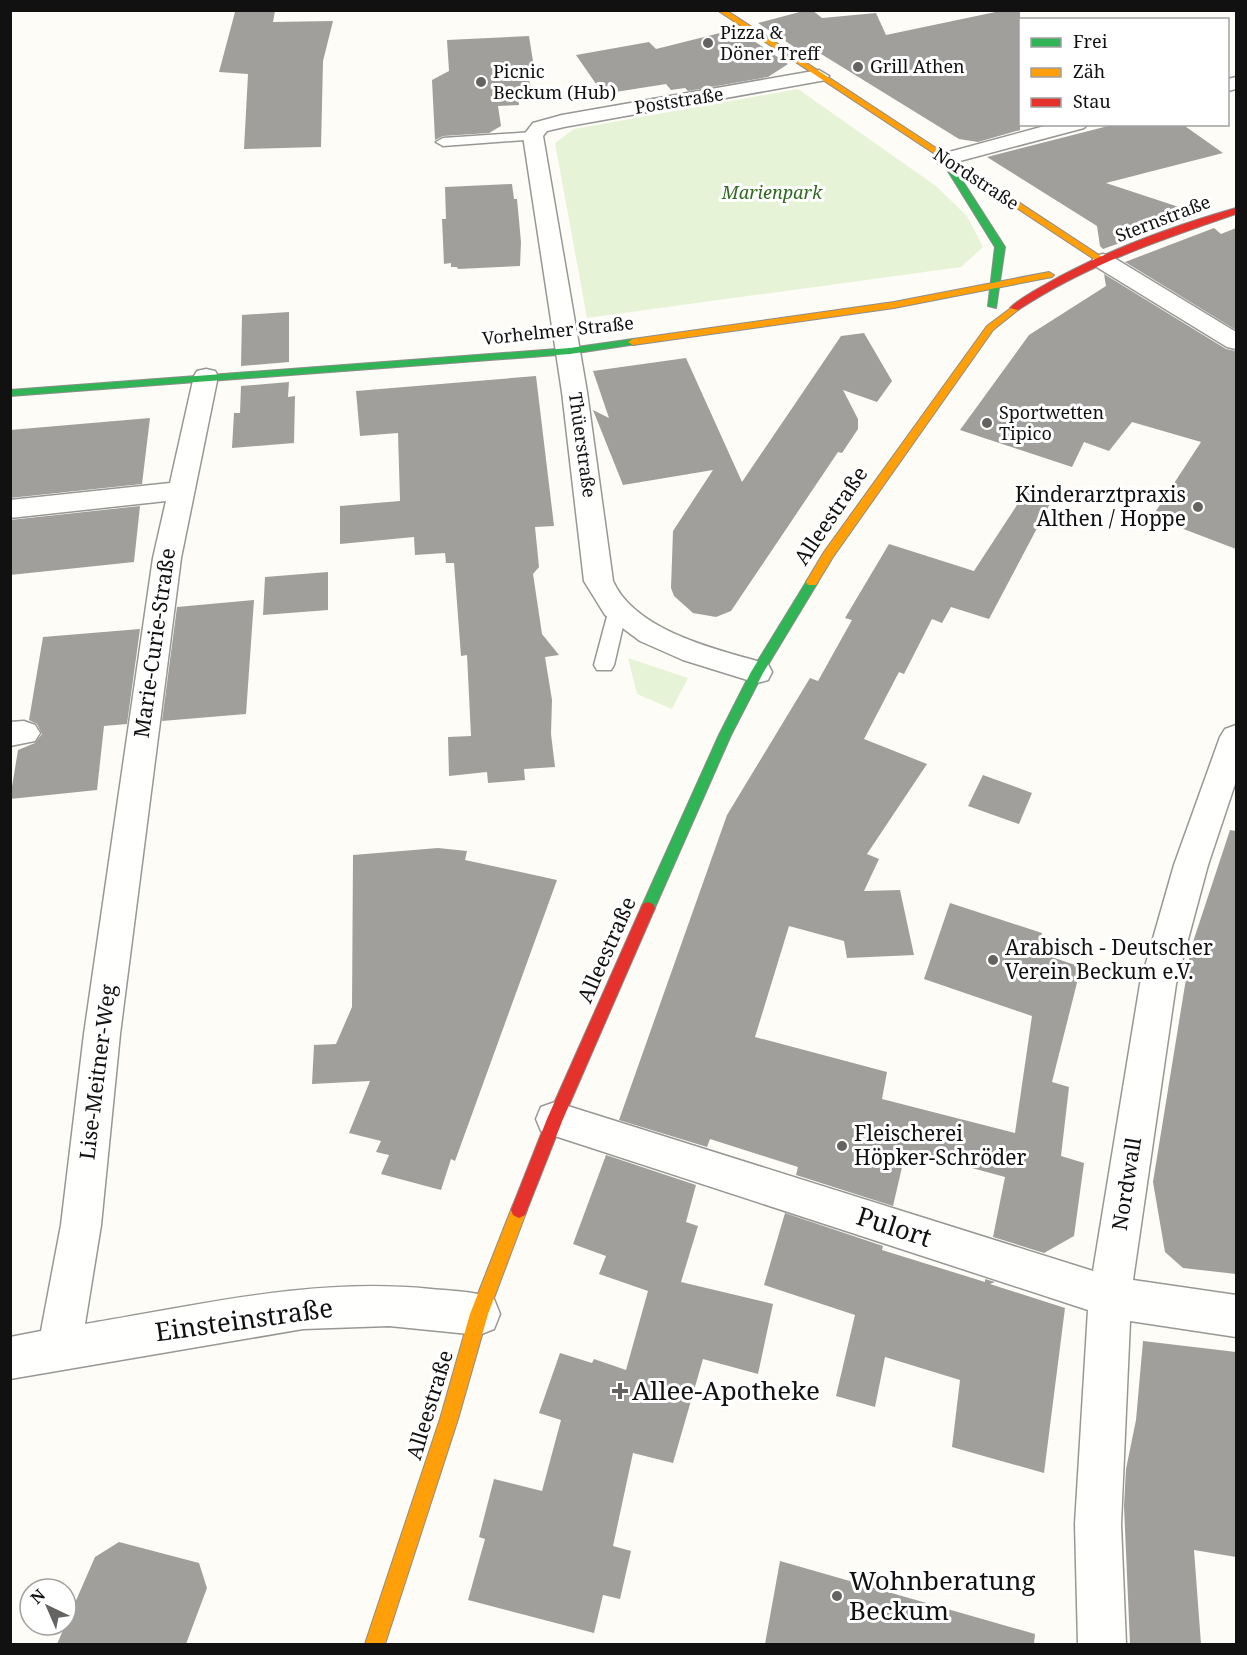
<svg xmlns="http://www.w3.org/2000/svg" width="1247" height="1655" viewBox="0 0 1247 1655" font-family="'Noto Serif',serif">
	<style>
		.green { fill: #e7f3d7 }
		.building { fill: #a19f9c }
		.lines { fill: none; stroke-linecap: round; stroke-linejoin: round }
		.lane-casing { stroke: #979795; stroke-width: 3 }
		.street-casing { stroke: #979795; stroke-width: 3 }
		.fast-casing { stroke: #8e8d8b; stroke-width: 2 }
		.slow-casing { stroke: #8e8d8b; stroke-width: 2 }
		.jam-casing { stroke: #8e8d8b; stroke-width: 2 }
		.lane { fill: #fffffe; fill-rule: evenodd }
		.street { fill: #fffffe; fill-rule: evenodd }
		.fast { fill: #30b455; fill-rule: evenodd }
		.slow { fill: #ff9f0a; fill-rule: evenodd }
		.jam { fill: #e5322d; fill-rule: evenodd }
		.poi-dot { fill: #646362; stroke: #fff; stroke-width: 2 }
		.labels { text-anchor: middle; stroke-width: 6; stroke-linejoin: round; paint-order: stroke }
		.far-poi-label { font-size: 18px; fill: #111; stroke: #fff; text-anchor: start }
		.far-street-label { font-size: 18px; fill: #111; stroke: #fff }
		.far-park-label { font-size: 18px; font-style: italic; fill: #2f6b1f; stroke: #fff }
		.poi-label { font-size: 21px; fill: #111; stroke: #fff; text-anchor: start }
		.street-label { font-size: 21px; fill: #111; stroke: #fff }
		.near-street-label { font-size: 26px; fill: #111; stroke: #fff }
		.near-poi-label { font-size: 26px; fill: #111; stroke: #fff; text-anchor: start }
	</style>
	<rect width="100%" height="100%" fill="#fdfcf7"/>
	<path class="green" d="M798 89 936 186 967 216 983 247 961 267 587 318 555 143 574 129Z
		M628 658 688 678 672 709 637 694Z"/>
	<path class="building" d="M807 10H812L822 18 876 13 886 35 1005 10H1020V130L978 142 959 139 813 49 805 54 758 23Z
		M275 11 273 22 333 21 323 61 321 147 244 149 248 74 219 72 235 12Z
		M736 29 788 64 768 77 688 91 685 88 671 90 666 84 603 94 576 55 649 42 656 49Z
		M529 36 535 74H528L532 94 518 95 519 105 498 106 501 126 489 133 443 136 435 140 432 80 449 71 447 40Z
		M1116 124H1182L1223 153 1106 183 1188 210 1196 216 1103 249 1100 246 1097 226 987 157Z
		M512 184 514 199H517L521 242 520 266 458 269 457 267H451V263L444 264 442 219H446L445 187Z
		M1214 228 1221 234 1236 228V330L1125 262Z
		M1104 274 1226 349 1236 351V549L1152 517 1201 442 1132 422 1109 451 1084 442 1072 467 960 430 1029 335 1106 286Z
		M289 312V362L241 366 242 315Z
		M864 333 892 381 877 402 843 390 858 419V429L842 453 838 452 731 611 716 617 693 613 674 596 671 588 673 531 713 470 623 485 593 410 609 418 593 371 686 358 742 482 841 336Z
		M536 376 554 526 535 527 539 567 533 574 542 634 559 655 545 657 552 700 551 734 555 767 524 769 525 780 488 783 487 772 449 776 448 737 471 736 467 655 461 656 454 563H446L445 553 415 555 414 537 340 544V506L400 501 398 433 360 436 356 391Z
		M289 382 288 397 295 396 294 443 232 448 234 413H240L241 386Z
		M150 418 142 484 10 498V430Z
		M1030 485 1053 498 989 619 951 607 942 623 932 619 904 674 899 672 864 739 927 764 867 854 879 859 864 891 900 890 914 955 847 958 844 941 789 926 755 1037 887 1072 882 1099 1015 1133 1032 1016 924 979 950 903 1042 933 1037 952 1081 967 1052 1082 1069 1087 1061 1156 1084 1163 1074 1236 1044 1253 993 1237 1005 1177 906 1150 893 1206 796 1175 798 1167 710 1139 707 1147 619 1120 727 815 810 678 818 681 852 620 845 618 889 544 974 571Z
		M140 506 134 562 10 575V520Z
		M328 572V610L263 615 265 577Z
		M254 600 246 714 162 721 177 607Z
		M140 629 127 724 104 726 97 790 10 799 18 750 35 743 42 734 37 724 29 720 43 637Z
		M983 775 1032 793 1019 824 968 806Z
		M1230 830 1236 831V1274L1183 1268 1165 1252 1153 1182 1191 948Z
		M438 848 467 851 465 860 557 880 455 1161 451 1159 441 1190 381 1174 389 1155 376 1152 381 1141 349 1133 370 1081 312 1084 314 1045 336 1044 352 1007 353 855Z
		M606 1155 696 1185 686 1222 698 1226 681 1282 773 1304 758 1374 703 1359 673 1463 633 1453 613 1546 631 1551 620 1599 603 1595 594 1633 468 1600 485 1539 479 1537 494 1479 542 1491 561 1420 539 1413 560 1353 592 1363 594 1359 626 1370 648 1291 599 1274 606 1256 573 1244Z
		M785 1213 883 1246 882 1250 985 1282V1279L995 1282 990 1284 1065 1308 1044 1473 952 1447 960 1380 885 1357 875 1407 836 1396 855 1315 764 1285Z
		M1143 1341 1236 1352V1557L1194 1550 1201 1644H1130L1124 1506 1126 1469 1136 1420Z
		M119 1542 199 1563 207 1588 186 1644H57L95 1557Z
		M780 1561 1035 1634 1034 1644H765Z"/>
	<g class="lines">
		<g class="lane-casing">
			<path id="lane" d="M533 132 540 136 538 139 443 146 436 142 443 138Z
				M618 603 625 604 627 609 614 665 611 670H597L594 665 609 609 611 604Z"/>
		</g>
		<g class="street-casing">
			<path id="street" d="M819 70 829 76 826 80 564 127 547 131 543 136 587 392 613 581C636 632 719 650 768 664L772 672 768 680 757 683 683 660 640 641 605 615 584 581 562 392 523 136 533 123 562 115Z
				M1236 77V89L1228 91V79Z
				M1052 124H1087L1084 128 945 165 938 163 935 159 938 155Z
				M1103 254 1111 256 1236 332V349L1227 347 1095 266 1092 261 1095 256Z
				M206 369 215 371 218 376 181 558 120 1034 101 1225 85 1324C200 1305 314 1277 431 1289 453 1291 474 1291 494 1299L500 1314 494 1329 479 1335 389 1326 303 1329 10 1379V1337L41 1331 61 1225 84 1034 153 558 166 501 10 518V500L170 483 194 376 197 371Z
				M24 721 35 725 40 733 35 741 10 746V722Z
				M1236 725V781L1208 865 1176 984 1133 1280 1236 1295V1337L1130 1321 1121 1524 1126 1644H1078L1075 1524 1088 1310 555 1136 541 1131 536 1119 541 1107 555 1102 1093 1271 1140 984 1174 865 1220 737 1225 729Z"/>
		</g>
		<g class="fast-casing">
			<path id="fast" d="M947 166H953L1005 247 996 308 988 306 995 247 946 168Z
				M633 339 637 340V344L570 354 10 396V390L570 348Z
				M812 578 818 582 763 673 731 735 653 912 648 914 643 912 641 908 719 735 751 672 808 579Z"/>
		</g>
		<g class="slow-casing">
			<path id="slow" d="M717 10H726L1108 261 1100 263Z
				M1049 272 1054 275 1052 277 894 308 633 345 628 342 633 339 894 302Z
				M1015 305 1020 308 1018 310 993 330 833 557 816 585H808L806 582 824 552 987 326Z
				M519 1202 525 1205 527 1210 488 1314 458 1419 385 1644H365L440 1419 470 1314 511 1210 513 1205Z"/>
		</g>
		<g class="jam-casing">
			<path id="jam" d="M1236 208V214C1160 240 1086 265 1018 310L1010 308C1020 298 1036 290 1048 283 1105 251 1173 226 1236 208Z
				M648 902 653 904 655 908 563 1119 527 1210 525 1215 519 1218 513 1215 511 1210 547 1119 641 908 643 904Z"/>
		</g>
		<use href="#lane" class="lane"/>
		<use href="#street" class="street"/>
		<use href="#fast" class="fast"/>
		<use href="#slow" class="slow"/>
		<use href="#jam" class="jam"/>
	</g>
	<g class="poi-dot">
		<circle cx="708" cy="43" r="6"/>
		<circle cx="858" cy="67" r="6"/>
		<circle cx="481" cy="82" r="6"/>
		<circle cx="987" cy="423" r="6"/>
		<circle cx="1198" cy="507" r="6"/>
		<circle cx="993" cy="960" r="6"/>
		<circle cx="842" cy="1146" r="6"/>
		<path d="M617 1382h6v6h6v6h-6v6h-6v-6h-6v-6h6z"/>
		<circle cx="837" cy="1596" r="6"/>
	</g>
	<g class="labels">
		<g class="far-poi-label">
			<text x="720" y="39">Pizza &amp;<tspan x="720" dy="21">Döner Treff</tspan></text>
			<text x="870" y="73">Grill Athen</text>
			<text x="493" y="78">Picnic<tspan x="493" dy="21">Beckum (Hub)</tspan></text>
			<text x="999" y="419">Sportwetten<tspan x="999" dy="21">Tipico</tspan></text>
		</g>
		<g class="far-street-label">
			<text transform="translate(679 101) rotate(-9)" y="6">Poststraße</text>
			<text transform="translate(976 179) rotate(33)" y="6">Nordstraße</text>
			<text transform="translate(1163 219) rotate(-21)" y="6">Sternstraße</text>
			<text transform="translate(558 331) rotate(-6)" y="6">Vorhelmer Straße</text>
			<text transform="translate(582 445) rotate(82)" y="6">Thüerstraße</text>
		</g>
		<g class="far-park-label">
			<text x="772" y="199">Marienpark</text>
		</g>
		<g class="poi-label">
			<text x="1186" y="502" text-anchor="end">Kinderarztpraxis<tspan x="1186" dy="24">Althen / Hoppe</tspan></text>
			<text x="1005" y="955">Arabisch - Deutscher<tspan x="1005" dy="24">Verein Beckum e.V.</tspan></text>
			<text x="854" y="1141">Fleischerei<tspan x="854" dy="24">Höpker-Schröder</tspan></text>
		</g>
		<g class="street-label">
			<text transform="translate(831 516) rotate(-56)" y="7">Alleestraße</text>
			<text transform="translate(155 643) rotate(-82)" y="7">Marie-Curie-Straße</text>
			<text transform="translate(607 950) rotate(-66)" y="7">Alleestraße</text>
			<text transform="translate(98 1072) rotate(-83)" y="7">Lise-Meitner-Weg</text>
			<text transform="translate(1127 1184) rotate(-81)" y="7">Nordwall</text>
			<text transform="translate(430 1405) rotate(-73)" y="7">Alleestraße</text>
		</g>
		<g class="near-street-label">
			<text transform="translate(894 1227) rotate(18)" y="9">Pulort</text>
			<text transform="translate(244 1320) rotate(-8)" y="9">Einsteinstraße</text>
		</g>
		<g class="near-poi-label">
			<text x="632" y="1400">Allee-Apotheke</text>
			<text x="849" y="1590">Wohnberatung<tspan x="849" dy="30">Beckum</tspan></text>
		</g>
	</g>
	<rect width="1247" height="1655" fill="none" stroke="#111111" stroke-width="24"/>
	<rect x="1019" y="18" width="210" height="108" fill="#ffffff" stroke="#a0a0a0" stroke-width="1.5"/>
	<rect x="1031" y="38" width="30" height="9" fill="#30b455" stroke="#a0a0a0" stroke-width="1.5"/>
	<text x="1073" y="48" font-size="18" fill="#111111">Frei</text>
	<rect x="1031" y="68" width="30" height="9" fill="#ff9f0a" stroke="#a0a0a0" stroke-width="1.5"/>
	<text x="1073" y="78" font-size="18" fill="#111111">Zäh</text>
	<rect x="1031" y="98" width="30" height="9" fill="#e5322d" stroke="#a0a0a0" stroke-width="1.5"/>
	<text x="1073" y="108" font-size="18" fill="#111111">Stau</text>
	<g transform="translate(48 1607) rotate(316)"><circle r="28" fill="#ffffff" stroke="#a0a0a0" stroke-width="1.5"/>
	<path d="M0-4.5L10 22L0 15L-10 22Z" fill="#646362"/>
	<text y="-9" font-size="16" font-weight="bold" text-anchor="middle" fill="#111111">N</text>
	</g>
</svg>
